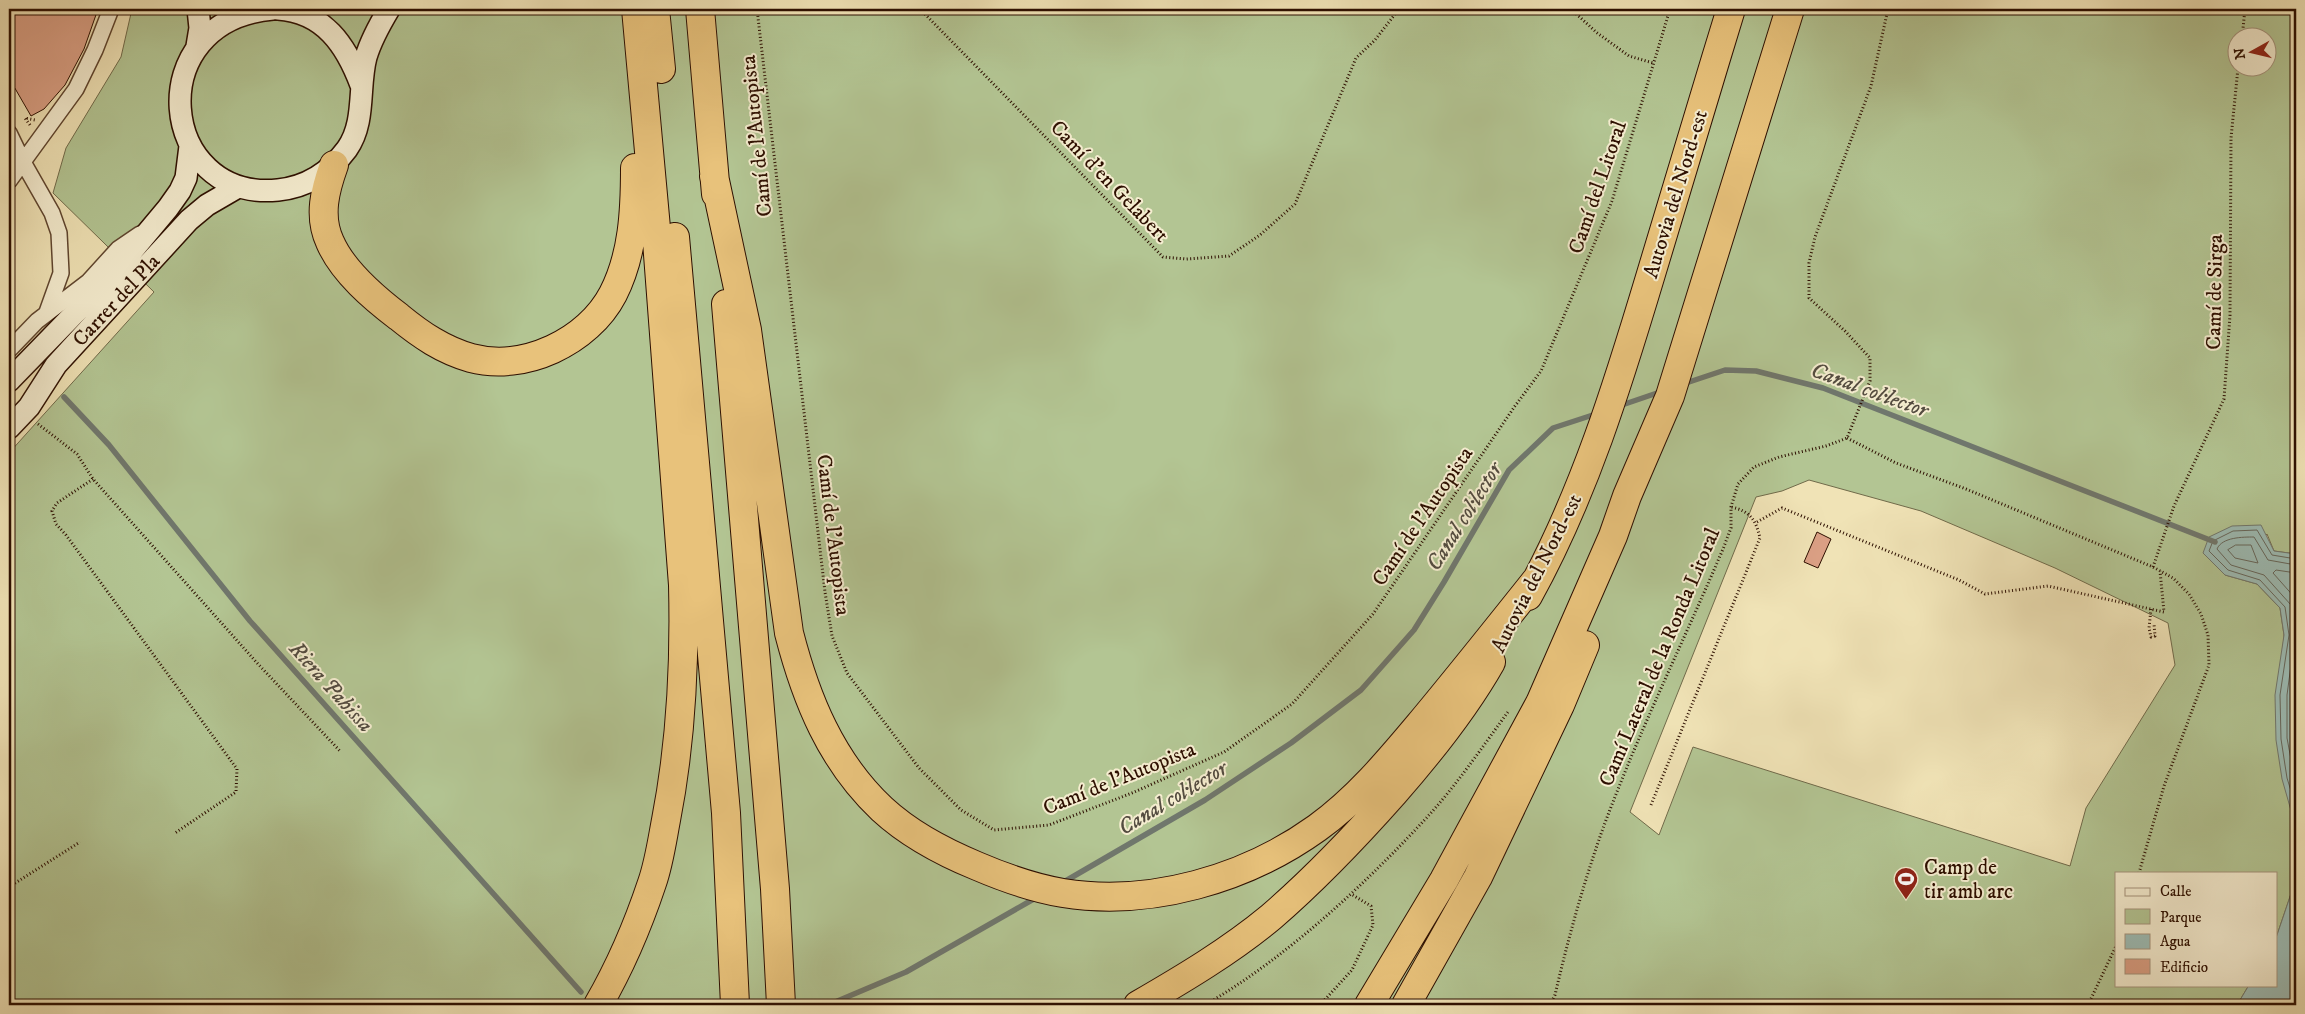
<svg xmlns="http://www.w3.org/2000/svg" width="2305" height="1014" viewBox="0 0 2305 1014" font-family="'IM FELL DW Pica',serif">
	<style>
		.green { fill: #b3c593; stroke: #706a4a; fill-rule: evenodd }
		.water { fill: #9dbdb6; stroke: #70776d }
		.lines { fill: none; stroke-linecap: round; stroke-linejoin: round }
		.shore { stroke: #65665b; stroke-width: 1 }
		.stream { stroke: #70776d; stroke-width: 5.5 }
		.building { fill: #dba085; stroke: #2d0f00 }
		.street-casing { stroke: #5e442e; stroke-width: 18 }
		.secondary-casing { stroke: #2d0f00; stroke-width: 24 }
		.highway-casing { stroke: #2d0f00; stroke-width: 30 }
		.path { stroke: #2d0f00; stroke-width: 3; stroke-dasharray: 1 2.5; stroke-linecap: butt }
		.street { stroke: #f5edd0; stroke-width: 15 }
		.secondary { stroke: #f5edd0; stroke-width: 21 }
		.highway { stroke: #e8c27b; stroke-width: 28 }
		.labels { text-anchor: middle; stroke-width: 4; stroke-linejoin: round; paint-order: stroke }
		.street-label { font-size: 21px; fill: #2d0f00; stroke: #f5edd0 }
		.poi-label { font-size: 21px; fill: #2d0f00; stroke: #f5edd0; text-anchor: start }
		.water-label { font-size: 22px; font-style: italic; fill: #544c40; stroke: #f5edd0 }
	</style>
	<rect width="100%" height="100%" fill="#f0e3b6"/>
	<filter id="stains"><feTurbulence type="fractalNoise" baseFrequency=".004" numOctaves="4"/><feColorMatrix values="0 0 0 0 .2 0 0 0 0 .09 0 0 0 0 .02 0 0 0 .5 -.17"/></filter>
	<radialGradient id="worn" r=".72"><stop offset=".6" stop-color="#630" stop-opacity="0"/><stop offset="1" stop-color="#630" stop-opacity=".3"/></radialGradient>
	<path class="green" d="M132 9H2296V554L2274 551 2267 534 2225 575 2257 584 2280 608 2284 635 2282 659 2293 815 2296 828V879L2276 938V873H2116V985H2249L2237 1005H9V453L154 292 53 193 66 148 121 57ZM2238 38H2268V68H2238ZM1809 480 1921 511 2055 568 2168 623 2175 665 2086 808 2070 866 1693 747 1659 835 1630 812 1756 497 1782 491Z"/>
	<path class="water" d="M2261 525 2274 551 2296 554V828L2282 779 2276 740 2275 695 2284 635 2280 608 2257 584 2225 575 2203 553 2209 537 2232 526Z
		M2296 879V1005H2237L2249 985H2276V938Z"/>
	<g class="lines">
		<path class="shore" d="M2236 545H2251L2258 563 2235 558 2228 550Z
			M2296 559 2272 555 2257 530 2233 531 2213 541 2209 551 2228 570 2260 580 2285 607 2289 635 2280 695 2281 739 2287 778 2296 807
			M2296 565 2268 560 2254 537C2243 537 2222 537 2217 549L2231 565 2264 575 2291 605 2295 635 2287 695V738L2296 786
			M2296 573 2276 570 2273 573 2296 599
			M2296 684 2294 696 2296 746"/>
		<path class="stream" d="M1683 384 1725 370 1756 371 1823 388 2215 542
			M64 397 109 445 250 621 581 992
			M1619 406 1663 391
			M1062 883 1205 800 1291 743 1361 690 1414 630 1444 582 1509 470 1553 428 1599 413
			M828 1005 906 972 1039 896"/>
	</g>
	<path class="building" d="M9 9H98L84 49 65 85 44 109 31 116 9 78Z
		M1817 532 1831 539 1818 568 1804 562Z"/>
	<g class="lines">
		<g class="street-casing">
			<path id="street" d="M9 133 23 162 52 213 59 233 61 273 47 312
				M9 181 76 89 95 50 111 9
				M9 350 37 321 88 282 118 249 140 234"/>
		</g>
		<g class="secondary-casing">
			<path id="secondary" d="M273 9C139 20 158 202 278 190 307 187 330 172 347 149 366 122 358 87 366 57 371 40 380 24 389 9
				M278 9C324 12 346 45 361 85
				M197 46 200 28 198 9
				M9 381 112 275 168 208 180 191 186 178 190 146
				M9 428 29 407 56 365 189 220 207 205 238 187"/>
		</g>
		<g class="highway-casing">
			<path id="highway" d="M655 9 661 69
				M700 9 716 194
				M334 165C325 190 318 216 330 242 343 272 374 298 399 317 421 335 443 350 471 358 524 372 588 342 613 294 633 255 635 211 635 168
				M714 176 747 330 789 633C806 699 831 761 882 809 909 834 943 852 977 866 1005 878 1033 888 1063 893 1150 907 1246 879 1317 828 1356 800 1388 762 1419 725 1459 677 1498 628 1537 579
				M675 237 726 813 735 1005
				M726 304 775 889 781 1005
				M1528 596C1584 495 1618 384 1651 274 1678 185 1704 97 1731 9
				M598 1005C620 967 638 925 652 883 659 863 662 841 666 820 681 743 685 664 683 585L656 228 636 9
				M1138 1005C1183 979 1230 951 1271 917 1315 879 1355 837 1394 793 1429 753 1465 708 1491 662
				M1369 1005 1444 880 1540 703 1613 536 1627 496 1670 396 1790 9
				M1406 1005 1478 877 1560 705 1585 645"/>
		</g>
		<path class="path" d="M757 9 825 592 832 636 847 673 919 768 961 810 994 830 1049 825 1132 793 1224 752 1292 704 1373 614 1515 406 1541 371 1612 201 1670 9
			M920 9 1163 257 1186 259 1229 256 1260 235 1295 204 1356 58 1375 40 1399 9
			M1571 9 1596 32 1629 56 1653 63
			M2242 38 2245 9
			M30 125 25 118 35 120
			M38 424 77 454 93 479 258 664 340 751
			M1847 438 1896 463 1966 489 2153 567 2173 578 2189 594 2201 614 2208 635 2209 665 2164 786 2139 873
			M93 479 57 503 52 511 56 524 66 535 237 769 236 792 175 833
			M1757 522 1782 508 1959 580 1985 594 2048 586 2164 612 2160 571
			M2153 567 2174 506 2224 399 2230 315 2231 138 2238 68
			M2151 609 2149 628 2151 637 2155 636 2154 624
			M1651 805 1760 538C1756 520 1750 511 1731 507
			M9 887 80 842
			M1205 1005C1286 958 1366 884 1430 814 1458 783 1483 746 1508 712
			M1320 1005 1352 970 1373 925 1371 906 1351 894
			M1550 1005 1555 995C1568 939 1583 885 1602 831 1637 735 1683 643 1723 549L1731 528V507L1738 484 1754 467 1779 457 1826 446 1847 438 1870 381V358L1845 331 1809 298V263L1815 237 1871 86 1888 9
			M2088 1005 2116 946"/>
		<use href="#street" class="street"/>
		<use href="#secondary" class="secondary"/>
		<use href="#highway" class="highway"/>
	</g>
	<defs>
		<g id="stadium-pin" transform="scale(1.25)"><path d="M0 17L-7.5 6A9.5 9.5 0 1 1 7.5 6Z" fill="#8f2418" stroke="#f5edd0"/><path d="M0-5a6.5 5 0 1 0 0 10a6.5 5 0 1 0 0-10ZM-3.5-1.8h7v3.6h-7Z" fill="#fff"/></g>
	</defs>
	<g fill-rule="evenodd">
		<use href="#stadium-pin" x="1906" y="879"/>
	</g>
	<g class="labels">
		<g class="street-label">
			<text transform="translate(756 136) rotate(-96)" y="7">Camí de l'Autopista</text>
			<text transform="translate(1110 181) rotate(46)" y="7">Camí d'en Gelabert</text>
			<text transform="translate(1597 187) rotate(-71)" y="7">Camí del Litoral</text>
			<text transform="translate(1675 194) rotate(-73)" y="7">Autovia del Nord-est</text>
			<text transform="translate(2214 292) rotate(-89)" y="7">Camí de Sirga</text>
			<text transform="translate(116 300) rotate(-47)" y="7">Carrer del Pla</text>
			<text transform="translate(1422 516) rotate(-56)" y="7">Camí de l'Autopista</text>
			<text transform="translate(834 535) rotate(83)" y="7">Camí de l'Autopista</text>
			<text transform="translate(1536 573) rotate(-63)" y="7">Autovia del Nord-est</text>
			<text transform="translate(1659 657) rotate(-67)" y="7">Camí Lateral de la Ronda Litoral</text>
			<text transform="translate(1119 778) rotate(-22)" y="7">Camí de l'Autopista</text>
		</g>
		<g class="poi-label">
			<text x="1924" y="874">Camp de<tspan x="1924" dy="24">tir amb arc</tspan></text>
		</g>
		<g class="water-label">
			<text transform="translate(1870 389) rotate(20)" y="8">Canal col·lector</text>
			<text transform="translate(1463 516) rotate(-58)" y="8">Canal col·lector</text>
			<text transform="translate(332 686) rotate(48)" y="8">Riera Pahissa</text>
			<text transform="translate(1172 797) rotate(-31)" y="8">Canal col·lector</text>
		</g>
	</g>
	<rect width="2305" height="1014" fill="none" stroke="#f0e3b6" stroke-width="30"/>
	<rect x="10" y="10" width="2285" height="994" fill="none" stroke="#2d0f00" stroke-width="2.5"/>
	<rect x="15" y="15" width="2275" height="984" fill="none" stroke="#2d0f00"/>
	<rect x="2115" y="872" width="162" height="115" fill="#f5edd0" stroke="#a5947d"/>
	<rect x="2125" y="888" width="25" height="8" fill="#f5edd0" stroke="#a5947d"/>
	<text x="2160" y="896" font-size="15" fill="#2d0f00">Calle</text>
	<rect x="2125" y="909" width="25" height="15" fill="#b3c593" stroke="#a5947d"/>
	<text x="2160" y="922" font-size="15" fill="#2d0f00">Parque</text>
	<rect x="2125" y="934" width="25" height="15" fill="#9dbdb6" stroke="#a5947d"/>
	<text x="2160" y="946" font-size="15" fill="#2d0f00">Agua</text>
	<rect x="2125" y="959" width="25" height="15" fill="#dba085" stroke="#a5947d"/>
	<text x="2160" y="972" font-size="15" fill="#2d0f00">Edificio</text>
	<g transform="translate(2252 52) rotate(262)"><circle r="24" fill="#f5edd0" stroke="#a5947d"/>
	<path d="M0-4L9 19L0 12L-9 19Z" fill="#8f2418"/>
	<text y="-8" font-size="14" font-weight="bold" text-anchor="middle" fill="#2d0f00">N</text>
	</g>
	<rect width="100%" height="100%" filter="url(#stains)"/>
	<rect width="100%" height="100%" fill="url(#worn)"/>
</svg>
